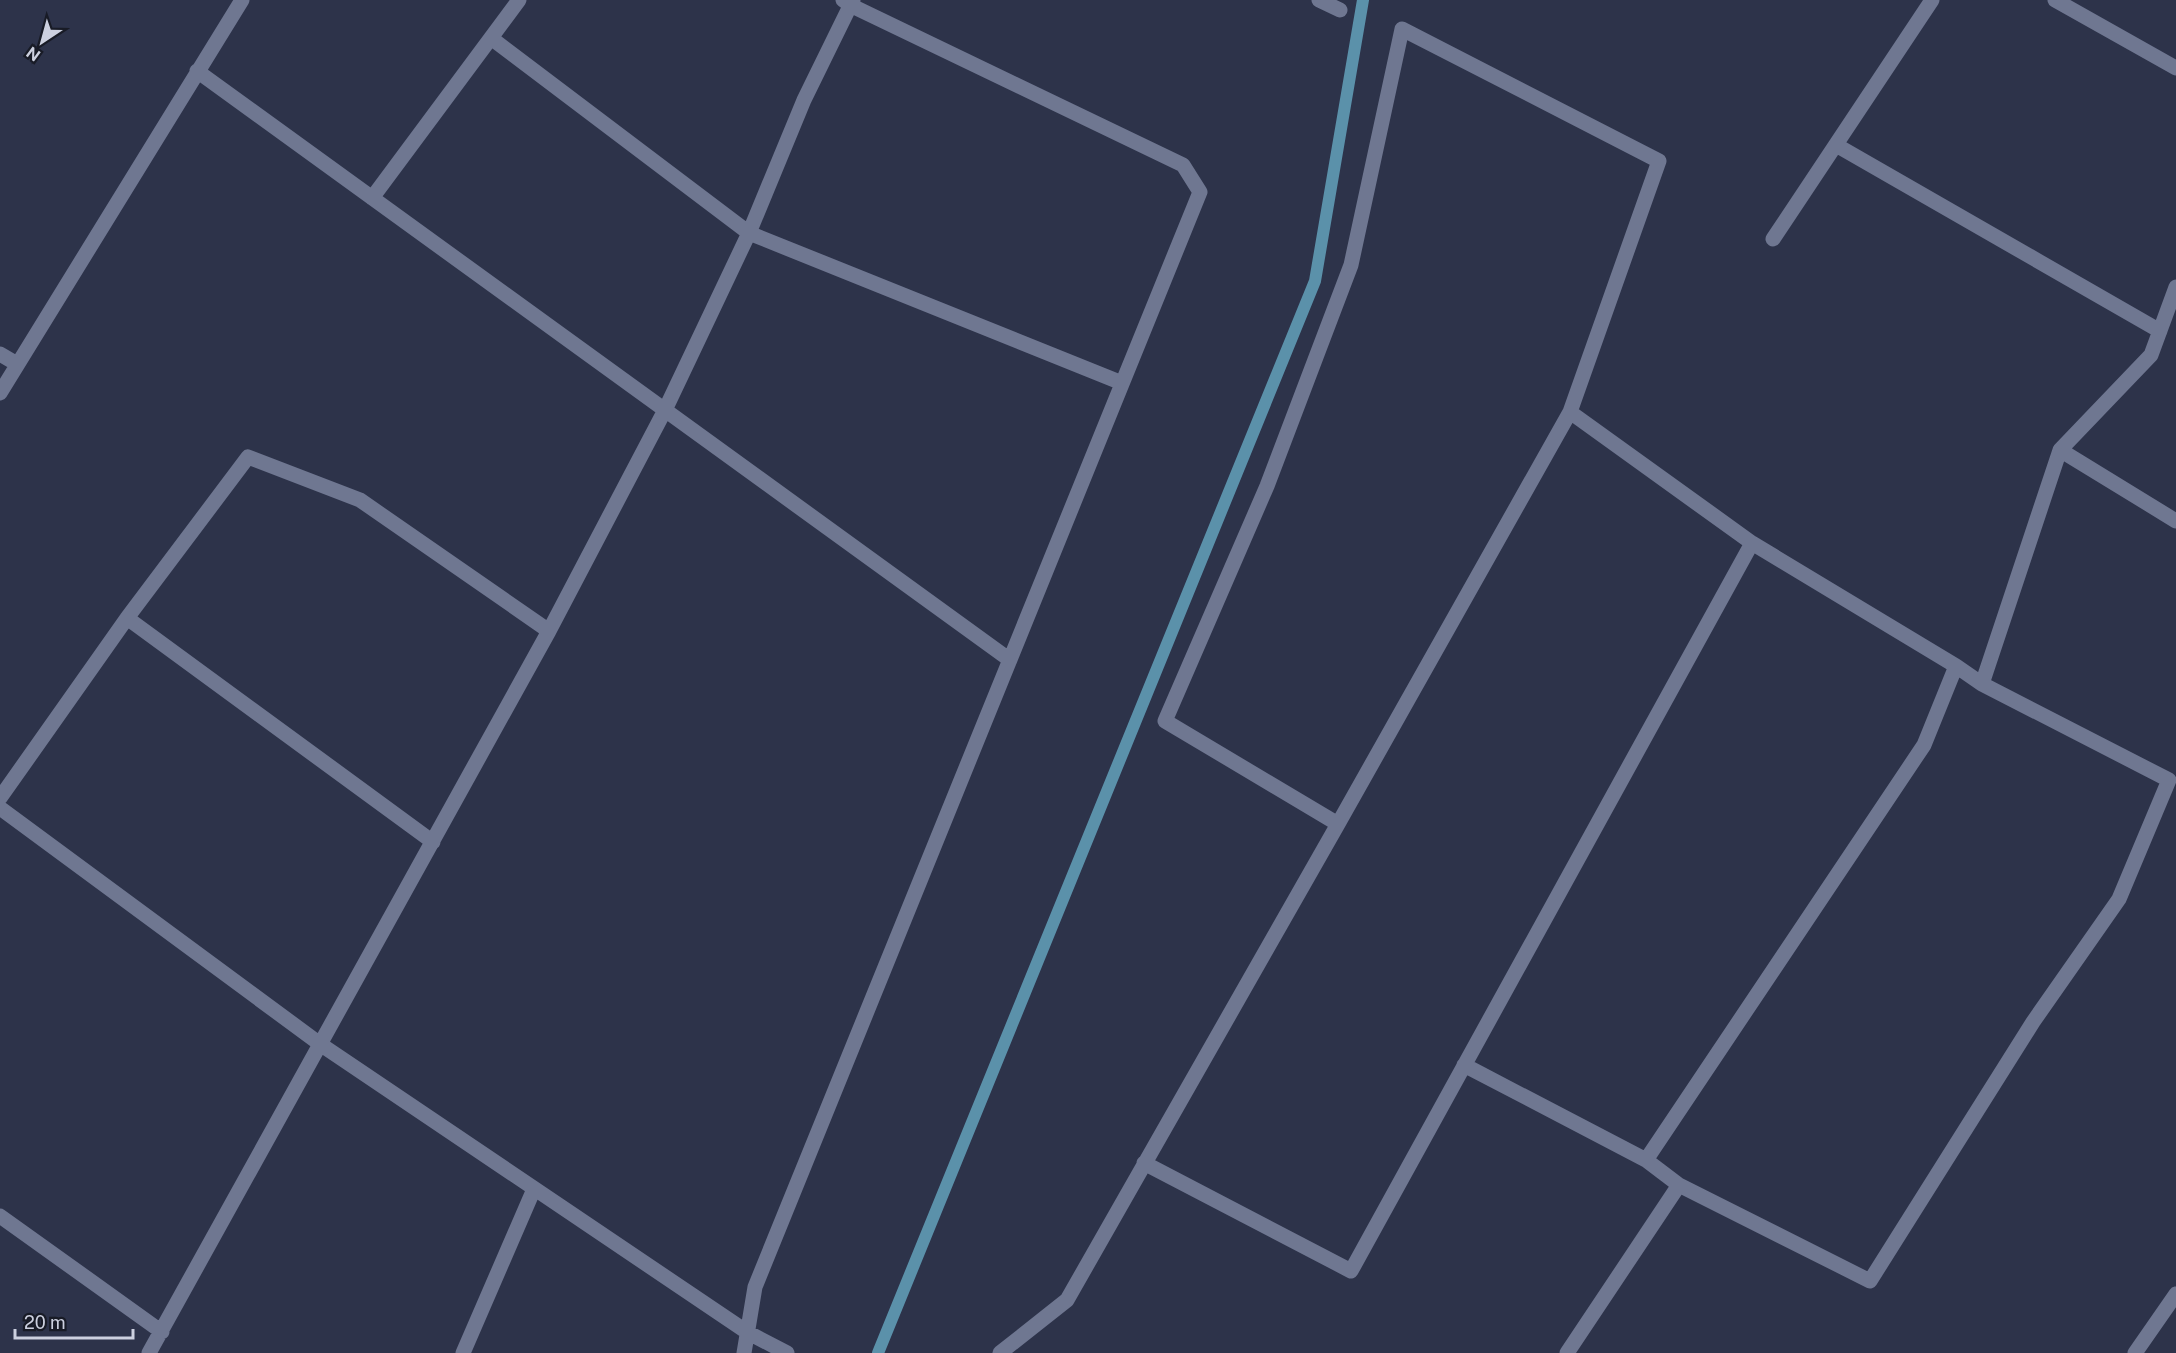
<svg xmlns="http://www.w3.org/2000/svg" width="2176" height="1353" viewBox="0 0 2176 1353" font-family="'Public Sans',sans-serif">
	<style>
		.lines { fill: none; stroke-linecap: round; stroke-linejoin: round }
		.stream { stroke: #5b91aa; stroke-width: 12 }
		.minor { stroke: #6f7791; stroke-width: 15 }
	</style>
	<rect width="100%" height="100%" fill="#2d334a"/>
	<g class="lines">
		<path class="stream" d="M878 1353 1315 281 1363 0"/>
		<path class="minor" d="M1319 0 1340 10
			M2055 0 2176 68
			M491 38 749 233 1122 383
			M197 71 1010 660
			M1836 145 2160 331
			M372 198 519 0
			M1773 239 1932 0
			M2176 287 2151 355 2060 450 2176 521
			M0 354 17 364
			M0 393 242 0
			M127 618 433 842
			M1982 684 2060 450
			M0 798 127 618 248 457 360 500 549 631
			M0 808 320 1044 747 1332 787 1353
			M1464 1065 1646 1160
			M1144 1163 1351 1271 1752 543
			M1679 1185 1870 1281 2033 1022 2119 899 2169 780 1982 684 1956 666
			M0 1216 162 1332
			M149 1353 549 631 665 410 749 233 804 100 853 0
			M463 1353 534 1189
			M744 1353 755 1287 1200 192 1183 165 850 5 843 0
			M1000 1353 1067 1300 1338 824 1570 412 1659 161 1402 29 1351 265 1267 486 1165 721 1338 824
			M1567 1353 1679 1185 1646 1160 1924 745 1956 666 1752 543 1570 412
			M2135 1353 2176 1294"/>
	</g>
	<g transform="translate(42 42) rotate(216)" stroke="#181b26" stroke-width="4.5" paint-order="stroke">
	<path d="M0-4.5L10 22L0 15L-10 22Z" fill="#ccd0df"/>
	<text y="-9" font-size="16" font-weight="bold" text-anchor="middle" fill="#ccd0df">N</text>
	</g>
	<path d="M15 1329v9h118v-9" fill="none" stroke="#ccd0df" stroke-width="3"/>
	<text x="24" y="1329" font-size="18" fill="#ccd0df" stroke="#181b26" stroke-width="4.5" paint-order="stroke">20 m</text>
</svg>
